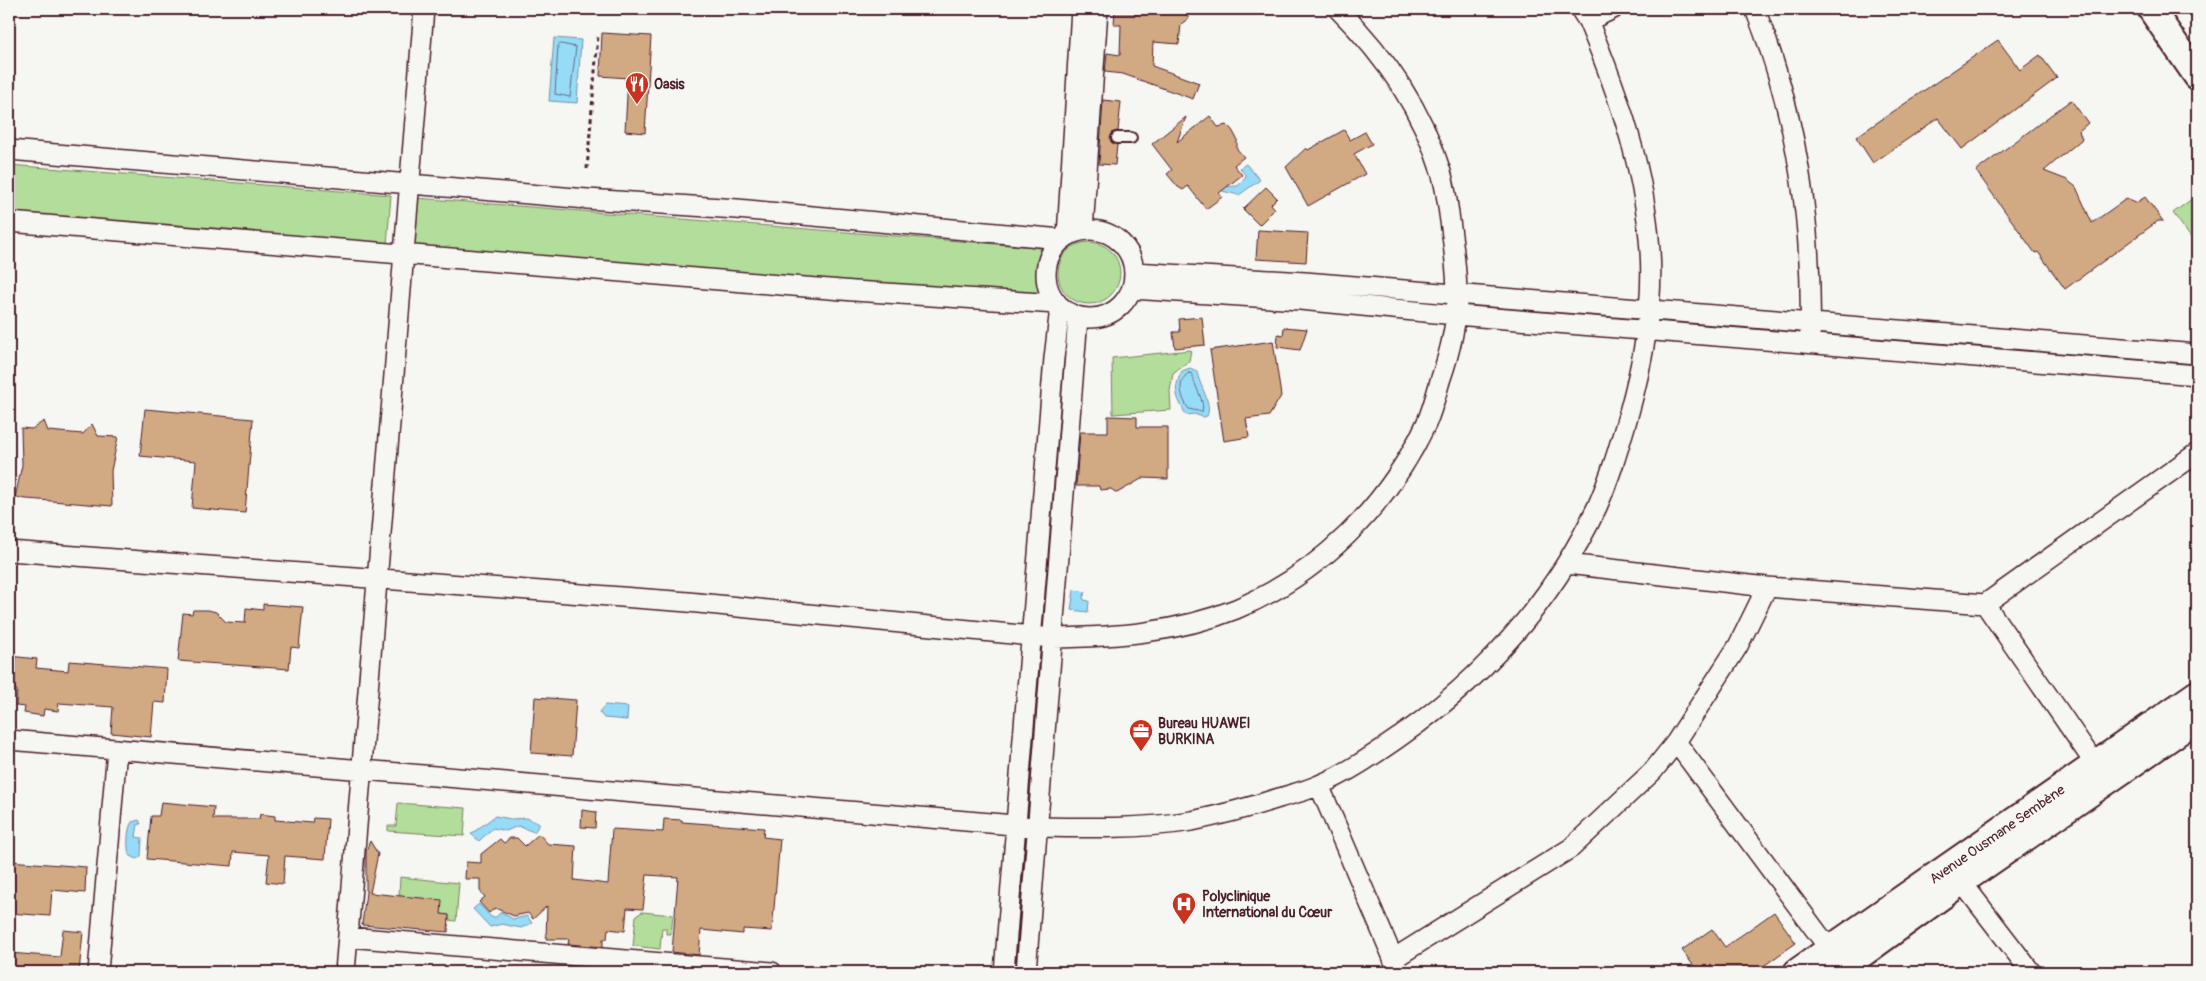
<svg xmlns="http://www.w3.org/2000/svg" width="2206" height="981" viewBox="0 0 2206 981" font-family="Pangolin,sans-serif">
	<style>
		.green { fill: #b2dd9a; stroke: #7e7e62 }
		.water { fill: #96dbf8; stroke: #7890a6 }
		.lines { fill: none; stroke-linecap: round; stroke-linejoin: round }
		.shore { stroke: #686a7d; stroke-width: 1 }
		.building { fill: #d1a983; stroke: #4a1f2b }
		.service-casing { stroke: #4a1f2b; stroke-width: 14 }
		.minor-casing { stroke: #4a1f2b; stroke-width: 22 }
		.secondary-casing { stroke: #4a1f2b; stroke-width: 30 }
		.path { stroke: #4a1f2b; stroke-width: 3; stroke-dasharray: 4 4; stroke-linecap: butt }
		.service { stroke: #f6f6f2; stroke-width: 10 }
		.minor { stroke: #f6f6f2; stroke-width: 19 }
		.secondary { stroke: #f6f6f2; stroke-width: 26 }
		.labels { text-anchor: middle; stroke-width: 4.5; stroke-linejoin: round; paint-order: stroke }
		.poi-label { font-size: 14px; font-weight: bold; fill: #4a1f2b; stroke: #f6f6f2; text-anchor: start }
		.street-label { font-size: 14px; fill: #4a1f2b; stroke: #f6f6f2 }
	</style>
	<rect width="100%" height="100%" fill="#f6f6f2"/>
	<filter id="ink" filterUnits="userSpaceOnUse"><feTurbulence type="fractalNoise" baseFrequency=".02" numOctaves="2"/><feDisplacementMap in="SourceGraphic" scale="10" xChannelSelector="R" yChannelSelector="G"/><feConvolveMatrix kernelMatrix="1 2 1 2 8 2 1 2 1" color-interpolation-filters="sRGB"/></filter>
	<g filter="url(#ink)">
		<path class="green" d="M9 165 391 195 387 245 9 214Z
			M2197 195V246L2173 213Z
			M417 198 1034 247 1040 248 1038 300 412 251Z
			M1058 273a31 31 0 1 1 62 0a31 31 0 1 1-62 0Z
			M1191 350 1189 361 1173 373 1170 391 1171 410 1113 414 1112 358Z
			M398 803 466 808 464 836 388 831V826H396Z
			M400 877 459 883 456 921 449 920V915L441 914 404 897V895H399Z
			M642 912 673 915 671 934H666V928H662L660 949 633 946 636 916Z"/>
		<path class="water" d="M554 38 581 40 577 103 549 101Z
			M1246 164 1260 180 1239 195 1222 191 1219 187 1238 186 1246 176 1240 168Z
			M1190 368 1197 371C1199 386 1213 403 1207 416L1203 417 1194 414 1186 415C1177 397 1172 391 1182 371Z
			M1074 590 1086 592 1083 597 1084 600 1089 601 1088 612 1071 610Z
			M605 705 628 707 627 720 604 718 599 712Z
			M495 816 511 819 527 818 540 824 534 832 518 826 506 831 493 828 479 841 471 834Z
			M139 820 141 824H138L136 837 142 838 141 856 137 859 129 855C127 846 127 829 132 822Z
			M479 904 491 917H496L501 912 513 919 527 916 532 923 521 928 502 924 490 927 473 909Z"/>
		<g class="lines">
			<path class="shore" d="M561 44 576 47 570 97 555 94 558 46Z
				M1189 373 1192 374C1194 386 1206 402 1202 412L1189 409C1182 400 1175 381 1189 373Z"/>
		</g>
		<path class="building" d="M1115 9H1181L1189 18 1181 24 1179 44 1153 42 1152 66 1199 83 1193 99 1123 74 1105 72 1107 53 1120 55 1121 25H1114Z
			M602 33 651 36 645 133 625 131 628 78 600 76Z
			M1998 40 2020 70 2040 55 2057 78 1962 149 1938 118 1873 163 1856 137Z
			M1103 100 1121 102 1118 131 1113 132 1110 138 1111 142 1117 145 1115 165 1099 164Z
			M2071 100 2088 123 2079 131 2082 139 2044 171 2067 180 2076 187 2092 223 2126 199 2136 203 2145 197 2163 221H2158L2065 289 2038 252 2035 253 1976 171Z
			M1210 116 1218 127 1227 125 1232 130 1237 139V149L1244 157 1234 165 1242 175 1219 193 1222 197 1206 209 1188 186 1183 190 1178 187 1167 174 1172 170 1152 144 1186 117 1177 142Z
			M1344 130 1350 140 1365 132 1372 144 1354 154 1365 174 1308 206 1286 167 1306 148 1308 150Z
			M1266 187 1277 198 1271 204 1275 209 1259 225 1243 209Z
			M1258 230 1308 233 1306 262 1256 259Z
			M1202 317 1205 345 1175 348 1173 332H1180L1179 319Z
			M1284 327 1307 329 1300 350 1277 347 1278 334 1283 335Z
			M1273 341 1281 396 1269 416 1246 419 1249 437 1224 441 1210 350Z
			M145 409 253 419 245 513 192 508 196 461 140 456Z
			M1108 416 1137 417V427H1168V479L1143 478 1117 493 1111 489 1100 490 1099 486H1076L1080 432H1108Z
			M44 421 48 431 83 434 92 424 98 436 118 437 111 471 112 506 15 498 22 465 21 428 32 429Z
			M263 604 303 607 299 648 291 647 289 669 178 661 183 613 192 614 193 610H208L216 612 226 622 245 623 246 608 263 610Z
			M9 656 37 659 36 668 68 671 69 661 167 669 165 703 154 702 151 737 111 733 113 707 59 703 58 711 44 709 43 716 24 713 25 707 16 706 17 690 9 689Z
			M535 697 576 700 572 756 531 753Z
			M161 802 214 807 213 819H259L260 814 275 816V820L312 823 313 818 328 819 325 859 285 856 283 884 266 882 269 855 233 852 232 866 147 859 151 816H159Z
			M582 810 596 812 595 828 581 827Z
			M664 819 682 820V822L764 828 763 837 780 839 772 931 743 929V934L701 930 699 955 672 952 678 877 647 875 643 909 627 908 625 931 608 929 607 939H603V947L568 944 569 939H546L547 906 533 919 528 913 514 916 495 908 489 913 479 902 485 897 480 891V879H465L466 862 481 863V854L500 839 504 843 510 838H517L525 846 539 834 548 844 576 846 574 880 608 884 612 829 663 832Z
			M370 841 378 854 370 893 442 900 441 914 449 915 448 932 362 925 366 892V851Z
			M9 861 86 867 85 893 52 890 50 916 9 913Z
			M1774 912 1796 943 1755 972H1698L1682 950 1712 929 1725 947Z
			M63 930 83 932 79 972H9V953L60 957Z"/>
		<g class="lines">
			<g class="service-casing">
				<path id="service" d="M1117 138H1131"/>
			</g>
			<g class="minor-casing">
				<path id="minor" d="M1755 9C1796 112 1813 224 1810 336
					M1588 21 1613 9
					M9 150 587 199 737 209 1061 239
					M9 222 854 291 1057 304
					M1046 274a44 44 0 1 1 88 0a44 44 0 1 1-88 0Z
					M1083 230 1098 9
					M1067 236 1081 9
					M1134 272 1305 282 2197 354
					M1132 289 1300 300 1456 315 2197 375
					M9 551 688 602 1052 638C1114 637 1177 633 1236 609 1319 575 1388 505 1426 424 1432 411 1436 395 1440 381 1449 355 1457 324 1457 296 1457 269 1453 241 1449 214 1447 199 1445 183 1440 169 1421 107 1383 54 1338 9
					M1567 564 1767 587 1985 604 2197 453
					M1985 604 2102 774
					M9 740 1037 827C1089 828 1141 829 1192 821 1221 815 1251 807 1279 798 1292 794 1306 791 1319 785 1348 773 1375 754 1401 736 1484 677 1553 600 1597 507 1610 478 1619 447 1628 416 1643 363 1654 307 1650 251 1645 171 1619 95 1588 21L1580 9
					M1676 742 1836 958
					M1319 785 1399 972
					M1954 872 2031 972
					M348 937 772 972
					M1393 959 1571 848 1653 771 1676 742 1738 646 1767 587
					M98 972 117 749
					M345 972 424 9
					M1004 972 1054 358 1060 308
					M1026 972 1078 317"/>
			</g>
			<g class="secondary-casing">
				<path id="secondary" d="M2151 9 2197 76
					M1797 972 2197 694
					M1837 972 1961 882 2197 719"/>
			</g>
			<path class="path" d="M587 169 598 35"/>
			<use href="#service" class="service"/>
			<use href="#minor" class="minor"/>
			<use href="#secondary" class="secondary"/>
		</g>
	</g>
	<defs>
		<g id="restaurant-pin" transform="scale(1.25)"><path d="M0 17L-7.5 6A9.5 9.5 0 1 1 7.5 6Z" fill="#c8321e" stroke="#f6f6f2"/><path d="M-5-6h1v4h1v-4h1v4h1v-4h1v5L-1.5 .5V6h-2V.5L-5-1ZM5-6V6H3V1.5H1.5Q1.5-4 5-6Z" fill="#fff"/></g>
		<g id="office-pin" transform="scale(1.25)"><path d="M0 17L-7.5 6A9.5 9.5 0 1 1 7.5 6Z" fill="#c8321e" stroke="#f6f6f2"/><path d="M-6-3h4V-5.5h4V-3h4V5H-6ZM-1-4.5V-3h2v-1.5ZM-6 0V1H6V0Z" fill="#fff"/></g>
		<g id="hospital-pin" transform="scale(1.25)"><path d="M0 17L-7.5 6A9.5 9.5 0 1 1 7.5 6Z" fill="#c8321e" stroke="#f6f6f2"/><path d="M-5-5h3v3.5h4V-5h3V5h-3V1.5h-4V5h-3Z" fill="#fff"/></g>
	</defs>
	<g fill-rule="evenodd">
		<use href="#restaurant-pin" x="637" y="84"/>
		<use href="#office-pin" x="1141" y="731"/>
		<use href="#hospital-pin" x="1184" y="904"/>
	</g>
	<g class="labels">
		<g class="poi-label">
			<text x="654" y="89">Oasis</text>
			<text x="1158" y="728">Bureau HUAWEI<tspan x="1158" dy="16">BURKINA</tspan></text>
			<text x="1202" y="901">Polyclinique<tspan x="1202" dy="16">International du Cœur</tspan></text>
		</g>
		<g class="street-label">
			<text transform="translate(1997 834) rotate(-35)" y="5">Avenue Ousmane Sembène</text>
		</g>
	</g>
	<rect width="2206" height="981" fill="none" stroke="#f6f6f2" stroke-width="30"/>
	<rect x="15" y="15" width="2176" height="951" fill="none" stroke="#4a1f2b" stroke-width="2" filter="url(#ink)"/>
</svg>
